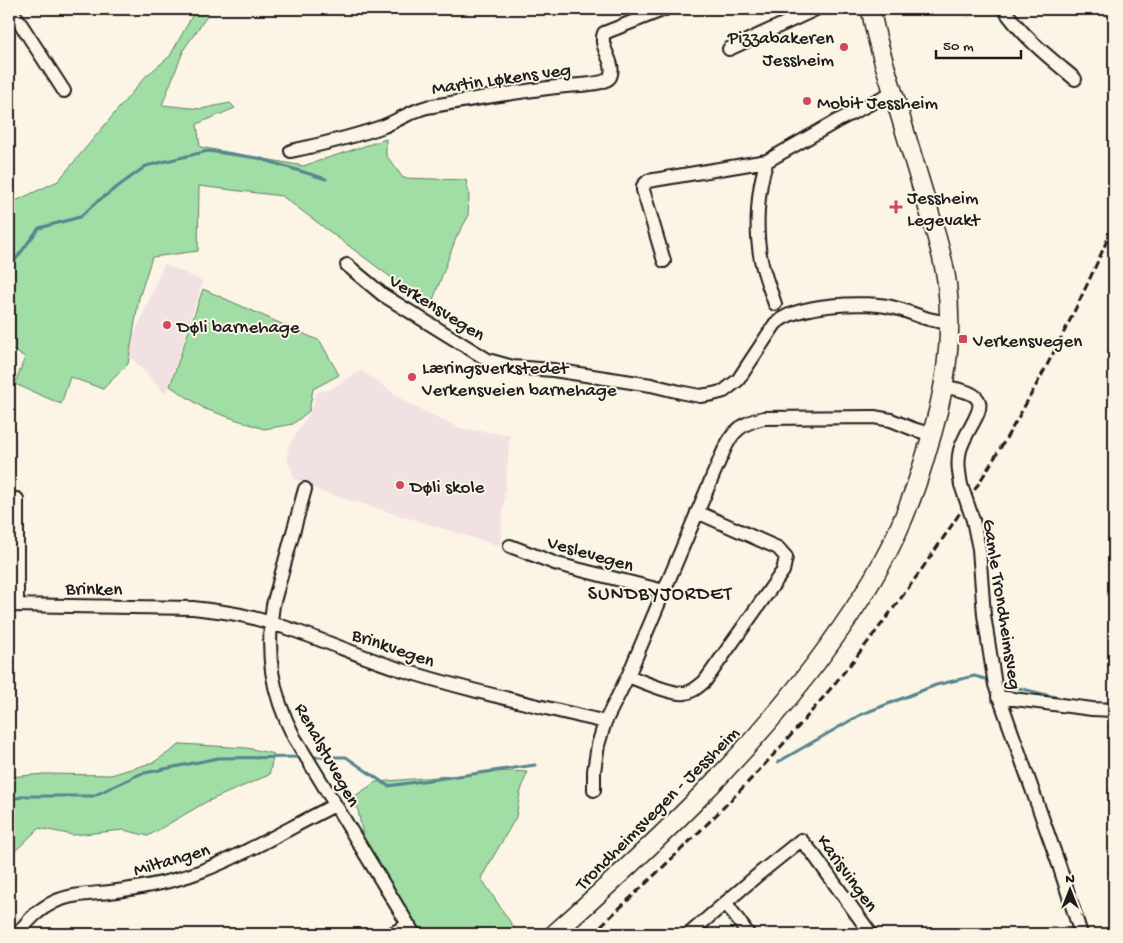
<svg xmlns="http://www.w3.org/2000/svg" width="1123" height="943" viewBox="0 0 1123 943" font-family="'Gochi Hand',sans-serif">
	<style>
		.built { fill: #f2e1e2 }
		.green { fill: #a0dea6; stroke: #5e7d61 }
		.lines { fill: none; stroke-linecap: round; stroke-linejoin: round }
		.stream { stroke: #578490; stroke-width: 3 }
		.minor-casing { stroke: #1c1c1c; stroke-width: 16 }
		.secondary-casing { stroke: #1c1c1c; stroke-width: 21 }
		.minor { stroke: #fcf5e5; stroke-width: 12 }
		.secondary { stroke: #fcf5e5; stroke-width: 18 }
		.rail { stroke: #1c1c1c; stroke-width: 3; stroke-dasharray: 8 4; stroke-linecap: butt }
		.minor-bridge-casing { stroke: #1c1c1c; stroke-width: 16; stroke-linecap: butt }
		.minor-bridge { stroke: #fcf5e5; stroke-width: 12 }
		.poi-dot { fill: #d1495b; stroke: #fcf5e5; stroke-width: 2 }
		.labels { text-anchor: middle; stroke-width: 4; stroke-linejoin: round; paint-order: stroke }
		.poi-label { font-size: 19px; fill: #1c1c1c; stroke: #fcf5e5; text-anchor: start }
		.street-label { font-size: 19px; fill: #1c1c1c; stroke: #fcf5e5 }
		.neighbourhood-label { font-size: 20px; letter-spacing: 1px; fill: #1c1c1c; stroke: #fcf5e5 }
	</style>
	<rect width="100%" height="100%" fill="#fcf5e5"/>
	<filter id="ink" filterUnits="userSpaceOnUse"><feTurbulence type="fractalNoise" baseFrequency=".02" numOctaves="2"/><feDisplacementMap in="SourceGraphic" scale="10" xChannelSelector="R" yChannelSelector="G"/><feConvolveMatrix kernelMatrix="1 2 1 2 8 2 1 2 1" color-interpolation-filters="sRGB"/></filter>
	<g filter="url(#ink)">
		<path class="built" d="M962 9H992L967 19Z
			M164 264 203 281 166 395 127 353Z
			M361 370 409 404 460 428 510 435 500 546 320 491 295 479 288 461 287 453 291 442 313 407 315 395 320 391 329 390Z"/>
		<path class="green" d="M196 9H212L184 49 162 105 201 109 230 103 235 108 197 124 200 147 303 166 386 139V155L403 178 466 180 469 194 468 217 456 238 433 300 428 305 282 196 199 186 198 251 152 257 139 298 128 364 103 389 70 377 61 404 15 384 25 357 9 348V204L58 181 145 77 170 56Z
			M203 289 320 341 339 375 313 389 309 411 293 424 264 429 205 409 170 386Z
			M181 744 247 748 274 754 269 775 206 802 148 836 124 830 73 835 39 828 9 857V777L44 774 111 775 154 762Z
			M509 771 527 772 520 794 516 817 481 878 518 934H407L366 850 355 796 376 782Z"/>
		<g class="lines">
			<path class="stream" d="M9 260 16 259 39 228 80 217 98 201 146 166 208 151 258 158 326 179
				M999 683 1063 699
				M311 757H346L388 786 535 765
				M778 762 860 715 936 685 974 676 990 680
				M9 800 25 796H93L140 774 218 758 302 757"/>
			<g class="minor-casing">
				<path id="minor" d="M11 9 64 91
					M1004 9C1023 37 1049 57 1075 79
					M729 49 816 9
					M291 151C323 144 354 137 384 126 399 120 411 111 427 107 473 99 520 91 566 86 576 85 605 85 610 77 617 62 598 48 604 33L665 9
					M767 161C757 188 755 231 761 260 764 275 770 289 775 304
					M664 261 643 190V186L648 181 767 161 837 121 893 92
					M347 265 383 295 488 360 513 367 553 370 651 385 684 393 700 396 713 394 724 391 738 380 775 324C795 304 868 300 895 308 915 313 928 322 950 322
					M944 387C1006 395 970 417 960 450 957 462 959 473 961 485
					M305 489 273 605C266 655 271 692 294 737L414 934
					M9 499H17V605
					M973 520 979 549 984 615 995 685 1059 865 1081 934
					M510 546 557 564 664 591
					M9 605 193 608C211 610 228 612 245 616 297 628 345 651 396 668 465 690 535 705 605 722
					M628 676C641 681 673 695 685 693 693 692 699 686 705 681L783 571 786 557 778 548 697 512
					M998 697 1092 709 1114 710
					M594 790V771L598 745 605 722 628 676 714 473C727 445 729 425 764 418L874 417 891 420 913 429 933 435
					M726 903 748 934
					M18 934C27 921 39 909 54 902 71 894 92 894 110 892 140 888 170 883 199 872 246 854 289 828 335 805
					M391 934 408 925
					M689 934 760 873 801 840 814 855 871 934"/>
			</g>
			<g class="secondary-casing">
				<path id="secondary" d="M554 934C648 850 739 765 816 663 846 623 875 581 896 535 908 509 918 482 926 454 944 398 954 343 947 284 944 259 936 235 929 211 917 171 905 132 893 92 885 65 875 38 871 9"/>
			</g>
			<use href="#minor" class="minor"/>
			<use href="#secondary" class="secondary"/>
			<path class="rail" d="M592 934C655 875 718 816 776 752 916 596 1032 418 1114 224"/>
			<g class="minor-bridge-casing">
				<path id="minor-bridge" d="M961 485 973 520"/>
			</g>
			<use href="#minor-bridge" class="minor-bridge"/>
		</g>
	</g>
	<g class="poi-dot">
		<circle cx="844" cy="47" r="5"/>
		<circle cx="807" cy="101" r="5"/>
		<path d="M893.5 199.5h5v5h5v5h-5v5h-5v-5h-5v-5h5z"/>
		<circle cx="167" cy="325" r="5"/>
		<rect x="958" y="334" width="10" height="10" rx="2.5"/>
		<circle cx="412" cy="377" r="5"/>
		<circle cx="400" cy="485" r="5"/>
	</g>
	<g class="labels">
		<g class="poi-label">
			<text x="834" y="43" text-anchor="end">Pizzabakeren<tspan x="834" dy="22">Jessheim</tspan></text>
			<text x="817" y="108">Mobit Jessheim</text>
			<text x="907" y="203">Jessheim<tspan x="907" dy="22">Legevakt</tspan></text>
			<text x="177" y="332">Døli barnehage</text>
			<text x="973" y="346">Verkensvegen</text>
			<text x="422" y="373">Læringsverkstedet<tspan x="422" dy="22">Verkensveien barnehage</tspan></text>
			<text x="410" y="492">Døli skole</text>
		</g>
		<g class="street-label">
			<text transform="translate(501 77) rotate(-8)" y="7">Martin Løkens veg</text>
			<text transform="translate(438 306) rotate(32)" y="7">Verkensvegen</text>
			<text transform="translate(591 552) rotate(16)" y="7">Veslevegen</text>
			<text transform="translate(94 587) rotate(1)" y="7">Brinken</text>
			<text transform="translate(1004 604) rotate(81)" y="7">Gamle Trondheimsveg</text>
			<text transform="translate(394 646) rotate(19)" y="7">Brinkvegen</text>
			<text transform="translate(329 754) rotate(61)" y="7">Renalstuvegen</text>
			<text transform="translate(656 807) rotate(-45)" y="7">Trondheimsvegen - Jessheim</text>
			<text transform="translate(171 858) rotate(-16)" y="7">Miltangen</text>
			<text transform="translate(849 872) rotate(54)" y="7">Karisvingen</text>
		</g>
		<g class="neighbourhood-label">
			<text x="660" y="599">SUNDBYJORDET</text>
		</g>
	</g>
	<rect width="1123" height="943" fill="none" stroke="#fcf5e5" stroke-width="30"/>
	<rect x="15" y="15" width="1093" height="913" fill="none" stroke="#1c1c1c" stroke-width="2" filter="url(#ink)"/>
	<g transform="translate(1070 890)" stroke="#fcf5e5" stroke-width="4" paint-order="stroke">
	<path d="M0-4L9 19L0 12L-9 19Z" fill="#1c1c1c"/>
	<text y="-8" font-size="14" font-weight="bold" text-anchor="middle" fill="#1c1c1c">N</text>
	</g>
	<path d="M936 50v8h85v-8" fill="none" stroke="#1c1c1c" stroke-width="2.5"/>
	<text x="943" y="50" font-size="15" fill="#1c1c1c" stroke="#fcf5e5" stroke-width="4" paint-order="stroke">50 m</text>
</svg>
